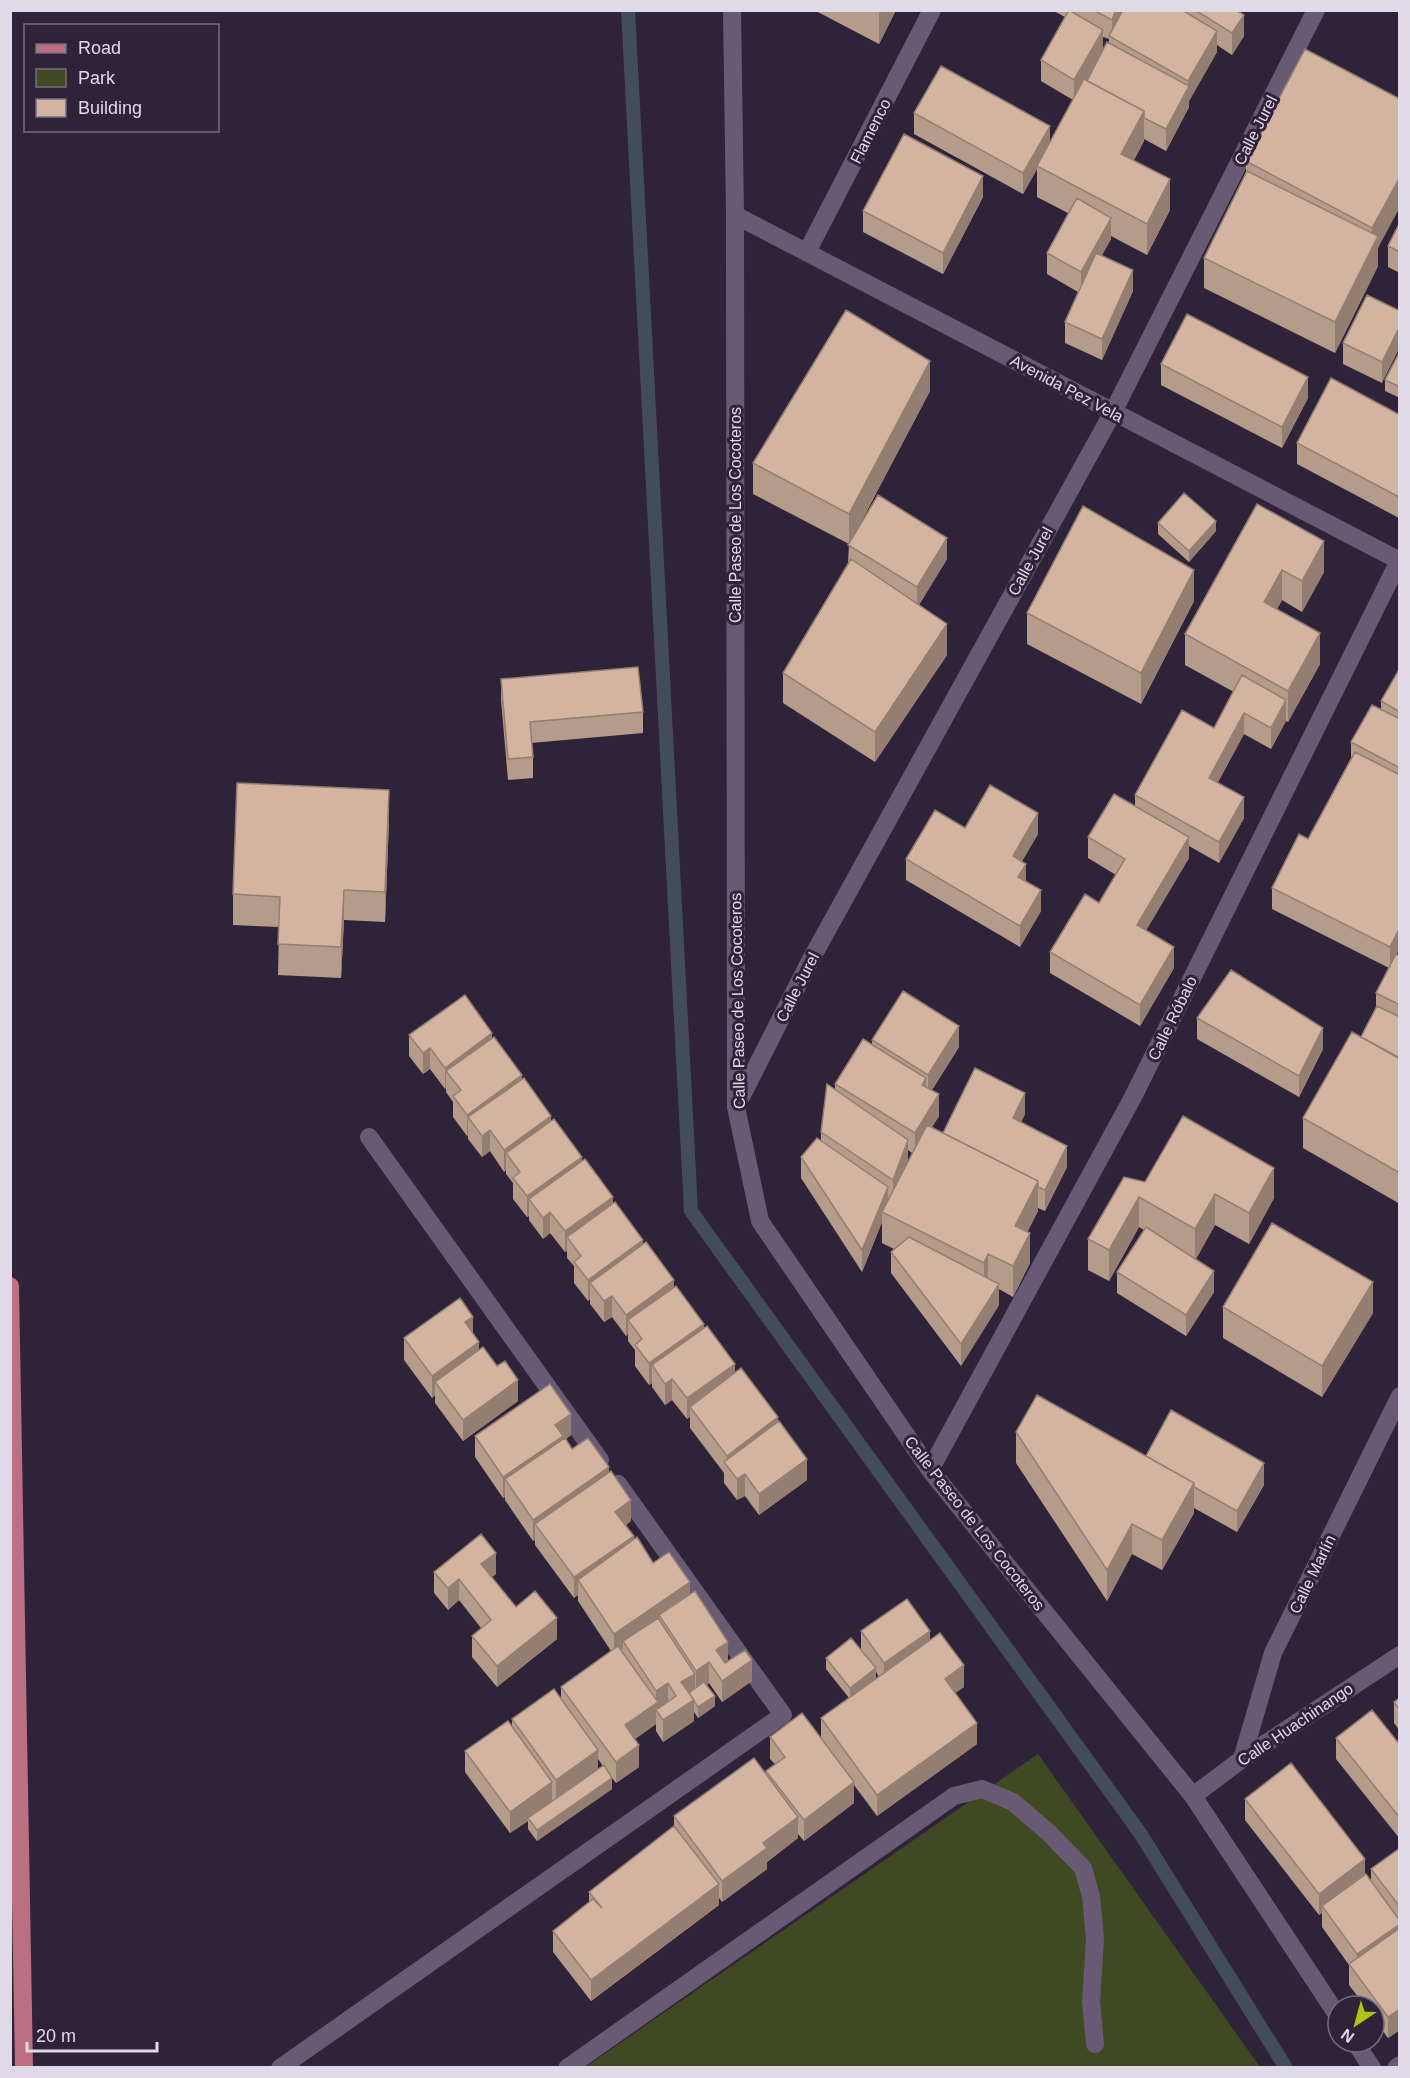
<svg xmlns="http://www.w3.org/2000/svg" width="1410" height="2078" viewBox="0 0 1410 2078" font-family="Arial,sans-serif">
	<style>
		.green { fill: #404a22 }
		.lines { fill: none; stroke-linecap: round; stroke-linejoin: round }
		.stream { stroke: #434d5a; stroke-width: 14 }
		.lane { stroke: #685a75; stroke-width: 18 }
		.street { stroke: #685a75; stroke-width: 18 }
		.primary { stroke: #ba6f83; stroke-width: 18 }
		.wall { fill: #b59b8a; fill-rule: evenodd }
		.shaded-wall { fill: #947e71 }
		.building { fill: #d3b4a1; stroke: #947e71; stroke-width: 1.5 }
		.labels { text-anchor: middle; stroke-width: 6; stroke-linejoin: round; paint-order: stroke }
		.street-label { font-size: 16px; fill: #e0d9e8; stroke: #2f233a }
	</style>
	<rect width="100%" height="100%" fill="#2f233a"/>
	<path class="green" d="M1038 1754 1260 2067 584 2068Z"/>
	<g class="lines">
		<path class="stream" d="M628 10 691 1211 1140 1833 1286 2068"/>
		<path class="lane" d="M567 2068 954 1796 982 1789 1013 1802 1048 1832 1083 1868 1091 1896 1095 1939 1091 2001 1095 2044"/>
		<path class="street" d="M732 10 735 215 736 1107 760 1221 930 1470 1193 1796 1338 2016
			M735 215 1400 561
			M807 252 932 10
			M738 1103 809 963 1113 412 1316 10
			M369 1137 600 1460
			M930 1470 1133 1097 1400 559
			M1242 1759 1273 1653 1400 1396
			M1193 1796 1242 1759 1400 1655
			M1355 2042 1372 2068
			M280 2068 783 1715 618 1484
			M1396 2068 1400 2065"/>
		<path class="primary" d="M10 1286 24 2068"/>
	</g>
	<path class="wall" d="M814 10H896L879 44Z
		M1052 10H1236L1244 36 1232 55 1217 45V52L1189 101V107L1166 151 1144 139V141L1134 160 1170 210 1147 255 1111 236V239L1102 255 1133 291 1102 360 1065 343V322L1078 292 1047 274V253L1068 213 1037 197V169L1023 194 914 134V113L1050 143 1073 100 1041 81V60L1065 17ZM1103 37 1109 39V42L1103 50Z
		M1400 99 1378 248V266L1335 353 1204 288V258L1246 174V161Z
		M983 197 943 274 863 232V211Z
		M1400 222V273L1388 267V246Z
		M1400 311 1382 383 1343 364V343Z
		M1400 351V398L1385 391V380Z
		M1161 364 1308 398 1282 448 1161 385Z
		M930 391 850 543 947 559 919 605 947 655 875 762 783 703V673L848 563 849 544 753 494V463Z
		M1400 415 1399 518 1297 464V443Z
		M1257 504 1324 572 1302 612 1282 600 1277 609 1320 664 1288 722 1286 721 1271 749 1244 734 1218 782 1244 818 1219 863 1189 846V858L1146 930 1174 968 1140 1026 1050 973V952L1099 903 1116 875 1088 858V837L1135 806V795L1214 728 1234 692 1185 665V634Z
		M1158 523 1216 531 1189 562 1158 534Z
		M1194 601 1141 704 1027 644V613Z
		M1400 668V948L1396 954 1400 956V1204L1303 1148V1118L1361 1037 1376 1008V993L1389 968 1272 909V888L1308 839 1351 758V742L1381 709V701Z
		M501 679 643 712V733L531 743 533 757V778L508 780 501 700Z
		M389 821 385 922 344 920 341 978 278 975 279 927 233 925V894Z
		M965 828 1038 834 1022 861 1026 882 1041 911 1020 947 906 880V859Z
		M1197 1018 1323 1049 1299 1097 1197 1039Z
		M409 1035 492 1038 522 1079 551 1121 582 1161 674 1288 704 1328 735 1373 778 1422 807 1480 759 1515 745 1496 737 1500 724 1483V1473L690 1428V1417L687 1419 672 1400 665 1405 652 1387V1383L649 1385 635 1366V1350L628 1341V1334L626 1336 612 1317 604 1322 590 1304V1299L588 1301 574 1283V1266L567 1258V1251L565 1252 550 1233 543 1239 529 1220V1216L527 1217 513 1199V1183L506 1174V1170L504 1172 490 1151 482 1157 468 1139V1135L467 1136 453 1117V1102L446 1092V1088L445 1089 430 1069 423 1074 409 1056Z
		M872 1040 959 1047 932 1090 939 1116 932 1127 943 1133 1025 1114 1021 1122 1067 1167 1045 1211 1038 1208V1211L1027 1232 1030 1263 1013 1297 999 1289V1305L961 1366 891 1273V1252L894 1249 882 1243V1222L862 1272 801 1178V1157L821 1141V1132L835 1089V1084L872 1045ZM908 1150 912 1153 908 1161Z
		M1145 1182 1274 1198 1249 1244 1215 1225 1196 1259 1214 1292 1186 1336 1117 1293V1272L1144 1230 1139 1227 1109 1281 1088 1270V1239Z
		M1223 1307 1373 1313 1322 1397 1223 1338Z
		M473 1333 479 1350 518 1401 463 1441 435 1403V1395L432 1398 404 1360V1338Z
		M1016 1432 1146 1456 1264 1485 1237 1532 1194 1508V1513L1162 1570 1132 1554 1107 1601 1016 1463Z
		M571 1435 566 1439 572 1449 609 1472 631 1521 626 1525 634 1540 653 1563 690 1595 728 1661 752 1681 722 1702 709 1683 707 1685 715 1706 698 1718 694 1712V1721L663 1742 656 1731V1724L635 1739 639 1767 616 1783 612 1778V1789L537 1841 528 1829V1821L510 1833 465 1772V1751L512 1727V1719L561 1698V1687L611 1651 578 1601V1595L574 1598 535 1545V1540L533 1541 505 1500V1497L503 1498 475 1457V1436ZM598 1759 603 1766 598 1769Z
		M434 1572 496 1574 492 1577 516 1607 557 1639 497 1687 472 1657V1636L481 1628 459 1600 448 1610 434 1593Z
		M861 1631 930 1640 964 1687 955 1693 977 1744 877 1816 854 1785V1803L804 1841 798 1834V1838L767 1862V1869L722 1902 719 1898V1905L591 2001 553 1952V1931L589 1902V1892L674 1826V1816L766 1774V1771L775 1764 770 1759V1737L821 1738V1718L849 1698 826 1669V1658L861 1651ZM876 1672 879 1677 864 1687 876 1678Z
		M1400 1698V1731L1394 1723V1702Z
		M1336 1738 1400 1745V1839L1336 1759Z
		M1245 1799 1371 1882V1869L1400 1848V2030L1388 2038 1374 2019V2006H1365L1349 1985V1965L1322 1927V1913L1319 1915 1245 1820Z"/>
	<path class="shaded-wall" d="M881 10H896L879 44V13Z
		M1116 10H1127L1112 37V20Z
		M1244 15V36L1232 55V33Z
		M1103 30V52L1074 101V80Z
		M1217 31V52L1189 101V107L1166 151V129L1188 88V81Z
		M1144 111V141L1121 184V154Z
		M1050 126V147L1037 166V169L1023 194V173Z
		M983 176V197L943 274V253Z
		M1400 177V207L1378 248V266L1335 353V322L1372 247V228Z
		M1170 179V210L1147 255V224Z
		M1111 218V239L1081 293V272Z
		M1133 270V291L1102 360V339Z
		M1400 326V347L1382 383V362Z
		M930 361V391L849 544V514Z
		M1308 377V398L1282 448V427Z
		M1216 521V531L1189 562V551Z
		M947 538V559L917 608V587Z
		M1324 541V572L1302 612V581Z
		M1194 570V601L1141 704V673Z
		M1282 570V600L1264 633V602Z
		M947 624V655L875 762V732Z
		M1320 633V664L1288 722V691Z
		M1286 700V721L1271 749V728Z
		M1244 713V734L1209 799V778Z
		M389 790V821L385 922V892Z
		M1244 797V818L1219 863V842Z
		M1038 813V834L1013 877V856Z
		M1189 837V858L1137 946V925Z
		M1026 864V885L1018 877Z
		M344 890V920L341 978V947Z
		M1041 890V911L1020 947V926Z
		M1400 927V948L1390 968V947Z
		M1174 947V968L1140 1026V1005Z
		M959 1026V1047L928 1096V1075Z
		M1323 1028V1049L1299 1097V1076Z
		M492 1033V1054L446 1071V1088L445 1089V1068Z
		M430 1048V1069L423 1074V1053Z
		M522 1075V1096L468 1117V1135L467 1136V1115Z
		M926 1078V1099L922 1085Z
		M1025 1093V1114L1013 1139V1118Z
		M939 1094V1116L915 1154V1133Z
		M551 1116V1137L506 1153V1170L504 1172V1150Z
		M490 1130V1151L482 1157V1136Z
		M908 1140V1161L893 1201V1180Z
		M1067 1146V1167L1045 1211V1190Z
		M582 1157V1178L529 1199V1216L527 1217V1196Z
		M1274 1168V1198L1249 1244V1213Z
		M1038 1181V1211L1015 1257V1226Z
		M888 1187V1208L882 1212V1222L862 1272V1250Z
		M1215 1194V1225L1195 1259V1229Z
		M613 1197V1218L567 1237V1251L565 1252V1231Z
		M1139 1197V1227L1109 1281V1250Z
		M550 1212V1233L543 1239V1218Z
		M1030 1233V1263L1013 1297V1266Z
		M643 1240V1261L590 1283V1299L588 1301V1280Z
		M988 1254V1284L984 1294V1263Z
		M1214 1271V1292L1186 1336V1315Z
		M674 1280V1301L628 1320V1334L626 1336V1315Z
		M1373 1282V1313L1322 1397V1366Z
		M999 1284V1305L961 1366V1344Z
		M612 1296V1317L604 1322V1301Z
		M473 1317V1338L465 1322Z
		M704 1324V1345L652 1365V1383L649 1385V1363Z
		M479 1342V1363L435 1382V1395L432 1398V1376Z
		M735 1364V1385L690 1407V1417L687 1419V1398Z
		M672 1379V1400L665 1405V1384Z
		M518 1380V1401L463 1441V1420Z
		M571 1414V1435L505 1479V1497L503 1498V1477L555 1425Z
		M778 1417V1438L727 1465V1456Z
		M807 1459V1480L759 1515V1494Z
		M1264 1463V1485L1237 1532V1511Z
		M609 1467V1488L535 1524V1540L533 1541V1520Z
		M745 1474V1496L737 1500V1479Z
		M1194 1483V1513L1162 1570V1540Z
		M631 1500V1521L615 1533V1512Z
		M1132 1524V1554L1107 1601V1570Z
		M634 1536V1557L578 1580V1595L574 1598V1577Z
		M496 1553V1574L481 1585V1564Z
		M459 1579V1600L448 1610V1588Z
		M690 1582V1603L659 1615V1624L623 1641V1649L614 1655V1634Z
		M557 1618V1639L497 1687V1666Z
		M930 1631V1652L884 1684V1663Z
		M728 1642V1663L716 1671V1650Z
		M752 1660V1681L722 1702V1681Z
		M709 1662V1683L696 1692V1671Z
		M964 1665V1687L945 1700V1679Z
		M876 1668V1678L850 1699V1688Z
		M695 1674V1695L691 1697 681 1682Z
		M668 1683V1704L656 1710V1724L625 1746V1725L656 1703V1691Z
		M715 1696V1706L698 1718V1707Z
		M694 1700V1721L663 1742V1720Z
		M977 1723V1744L877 1816V1795Z
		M639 1745V1767L616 1783V1762Z
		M598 1750V1771L556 1801V1780Z
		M612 1778V1789L537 1841V1830Z
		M552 1782V1804L528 1818V1821L510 1833V1812Z
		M854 1782V1803L804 1841V1820Z
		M798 1817V1838L767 1862V1869L722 1902V1881L763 1843Z
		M1365 1859V1880L1322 1906V1913L1319 1915V1894Z
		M719 1884V1905L591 2001V1980Z
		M1400 1924V1945L1357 1976V1954Z
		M1400 2009V2030L1388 2038V2017Z"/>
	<path class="building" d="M1069 10 1103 30 1074 80 1041 60Z
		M1093 10H1116L1112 20Z
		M1123 10H1182L1217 31 1188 81 1109 36Z
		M1195 10H1236L1244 15 1232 33Z
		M1107 42 1189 86 1166 129 1144 118V111L1087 81Z
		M1305 49 1400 99V177L1372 228 1246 161Z
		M941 66 1050 126 1023 173 914 113Z
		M1084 79 1144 111 1121 154 1170 179 1147 224 1037 166Z
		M904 134 983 176 943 253 863 211Z
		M1247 171 1378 236 1335 322 1204 258Z
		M1077 198 1111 218 1081 272 1047 253Z
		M1400 222V252L1388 246Z
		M1096 253 1133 270 1102 339 1065 322Z
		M1367 295 1400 311V326L1382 362 1343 343Z
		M846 310 930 361 849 514 753 463Z
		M1187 314 1308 377 1282 427 1161 364Z
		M1400 351V387L1385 380Z
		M1331 378 1400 415 1399 497 1297 443Z
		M1184 493 1216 521 1189 551 1158 523Z
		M878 495 947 538 917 587 848 545Z
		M1257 504 1324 541 1302 581 1282 570 1264 602 1320 633 1288 691 1185 634Z
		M1083 506 1194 570 1141 673 1027 613Z
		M851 559 947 624 875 732 783 673Z
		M638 667 643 712 530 722 533 757 508 759 501 679Z
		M1400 668V712L1381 701Z
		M1242 675 1286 700 1271 728 1244 713 1209 778 1244 797 1219 842 1135 795 1182 710 1214 728Z
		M1372 705 1400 719V768L1351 742Z
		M1355 752 1400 775V927L1390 947 1272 888 1299 834 1308 839Z
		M237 783 389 790 385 892 344 890 341 947 278 944 280 897 233 894Z
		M990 785 1038 813 1013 856 1026 864 1018 877 1041 890 1020 926 906 859 935 810 965 828Z
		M1114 794 1189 837 1137 925 1174 947 1140 1005 1050 952 1085 894 1099 903 1125 859 1088 837Z
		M1396 954 1400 956V1005L1376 993Z
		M1231 970 1323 1028 1299 1076 1197 1018Z
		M903 991 959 1026 928 1075 872 1040Z
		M465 995 492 1033 445 1068 430 1048 423 1053 409 1035Z
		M1377 1006 1400 1017V1058L1361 1037Z
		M1352 1032 1400 1059V1173L1303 1118Z
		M494 1037 522 1075 467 1115 453 1096 461 1090 446 1071Z
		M863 1039 926 1078 922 1085 939 1094 915 1133 835 1084Z
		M975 1068 1025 1093 1013 1118 1067 1146 1045 1190 1038 1187V1181L943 1133Z
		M524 1078 551 1116 504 1150 490 1130 482 1136 468 1117Z
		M827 1084 908 1140 893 1180 821 1132Z
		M1183 1116 1274 1168 1249 1213 1215 1194 1195 1229 1139 1197 1109 1250 1088 1239 1124 1177 1145 1182Z
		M554 1119 582 1157 527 1196 513 1178 520 1172 506 1153Z
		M927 1125 1038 1181 1015 1226 1030 1233 1013 1266 988 1254 984 1263 882 1212Z
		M817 1138 888 1187 862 1250 801 1157Z
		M585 1159 613 1197 565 1231 550 1212 543 1218 529 1199Z
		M615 1202 643 1240 588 1280 574 1262 581 1256 567 1237Z
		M1272 1223 1373 1282 1322 1366 1223 1307Z
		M1146 1227 1214 1271 1186 1315 1117 1272Z
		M909 1237 999 1284 961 1344 891 1252Z
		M646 1242 674 1280 626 1315 612 1296 604 1301 590 1283Z
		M676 1286 704 1324 649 1363 635 1345 642 1339 628 1320Z
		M460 1298 473 1317 465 1322 479 1342 432 1376 404 1338Z
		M707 1326 735 1364 687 1398 672 1379 665 1384 652 1365Z
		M483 1347 497 1366 505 1361 518 1380 463 1420 435 1382Z
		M741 1368 778 1417 727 1456 690 1407Z
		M550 1384 571 1414 555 1425 563 1436 503 1477 475 1436Z
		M1037 1395 1194 1483 1162 1540 1132 1524 1107 1570 1016 1432Z
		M1171 1410 1264 1463 1237 1511 1194 1487V1483L1146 1456Z
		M779 1421 807 1459 759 1494 745 1474 737 1479 724 1462Z
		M565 1438 572 1449 588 1438 609 1467 533 1520 505 1479Z
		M611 1471 631 1500 615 1512 634 1536 574 1577 535 1524Z
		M481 1534 496 1553 481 1564 516 1607 535 1591 557 1618 497 1666 472 1636 491 1620 459 1579 448 1588 434 1572Z
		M637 1537 653 1563 669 1552 690 1582 614 1634 578 1580Z
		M695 1591 728 1642 716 1650 725 1663 745 1650 752 1660 722 1681 709 1662 696 1671 659 1615Z
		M907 1599 930 1631 884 1663 861 1631Z
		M658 1618 695 1674 681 1682 694 1700 663 1720 656 1710 676 1696 668 1683 656 1691 623 1641Z
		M940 1633 964 1665 945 1679 977 1723 877 1795 821 1718Z
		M851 1638 876 1668 850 1688 826 1658Z
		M618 1646 658 1702 625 1725 639 1745 616 1762 561 1687Z
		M704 1682 715 1696 698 1707 689 1693Z
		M554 1689 598 1750 556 1780 512 1719Z
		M1400 1698V1710L1394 1702Z
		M1372 1710 1400 1745V1818L1336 1738Z
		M802 1713 854 1782 804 1820 766 1771 785 1757 770 1737Z
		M508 1721 552 1782 510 1812 465 1751Z
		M754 1758 798 1817 763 1843 767 1848 722 1881 674 1816Z
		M1291 1763 1365 1859 1319 1894 1245 1799Z
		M604 1765 612 1778 537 1830 528 1818Z
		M674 1826 719 1884 591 1980 553 1931 593 1899 602 1908 589 1892Z
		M1400 1848V1907L1371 1869Z
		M1366 1874 1400 1921V1924L1357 1954 1322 1906Z
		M1400 1928V2009L1388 2017 1349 1964Z"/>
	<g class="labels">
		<g class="street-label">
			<text transform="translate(1255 130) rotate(-63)" y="6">Calle Jurel</text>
			<text transform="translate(870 131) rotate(-63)" y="6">Flamenco</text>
			<text transform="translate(1067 388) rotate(28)" y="6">Avenida Pez Vela</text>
			<text transform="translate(735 515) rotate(-90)" y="6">Calle Paseo de Los Cocoteros</text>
			<text transform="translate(1030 561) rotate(-61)" y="6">Calle Jurel</text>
			<text transform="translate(797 987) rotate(-63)" y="6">Calle Jurel</text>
			<text transform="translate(737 1001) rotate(-91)" y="6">Calle Paseo de Los Cocoteros</text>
			<text transform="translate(1172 1018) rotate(-64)" y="6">Calle Róbalo</text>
			<text transform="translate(975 1523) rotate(52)" y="6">Calle Paseo de Los Cocoteros</text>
			<text transform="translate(1312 1574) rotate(-64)" y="6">Calle Marlín</text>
			<text transform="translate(1295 1724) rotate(-34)" y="6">Calle Huachinango</text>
		</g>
	</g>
	<rect width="1410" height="2078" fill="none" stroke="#e0d9e8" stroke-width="24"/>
	<rect x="24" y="24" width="195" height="108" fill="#2f233a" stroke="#766c80" stroke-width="1.5"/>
	<rect x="36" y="44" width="30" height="9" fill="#ba6f83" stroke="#766c80" stroke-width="1.5"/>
	<text x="78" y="54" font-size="18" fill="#e0d9e8">Road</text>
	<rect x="36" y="69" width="30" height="18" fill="#404a22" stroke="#766c80" stroke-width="1.5"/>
	<text x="78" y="84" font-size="18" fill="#e0d9e8">Park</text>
	<rect x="36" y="99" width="30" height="18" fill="#d3b4a1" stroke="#766c80" stroke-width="1.5"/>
	<text x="78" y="114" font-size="18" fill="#e0d9e8">Building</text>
	<g transform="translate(1356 2024) rotate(216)"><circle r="28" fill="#2f233a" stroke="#766c80" stroke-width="1.5"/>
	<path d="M0-4.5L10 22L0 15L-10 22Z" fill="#abc615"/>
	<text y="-9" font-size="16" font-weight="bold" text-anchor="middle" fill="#e0d9e8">N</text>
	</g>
	<path d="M27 2042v9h130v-9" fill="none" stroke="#e0d9e8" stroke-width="3"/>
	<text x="36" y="2042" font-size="18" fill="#e0d9e8" stroke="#2f233a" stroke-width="4.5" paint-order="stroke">20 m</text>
</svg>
